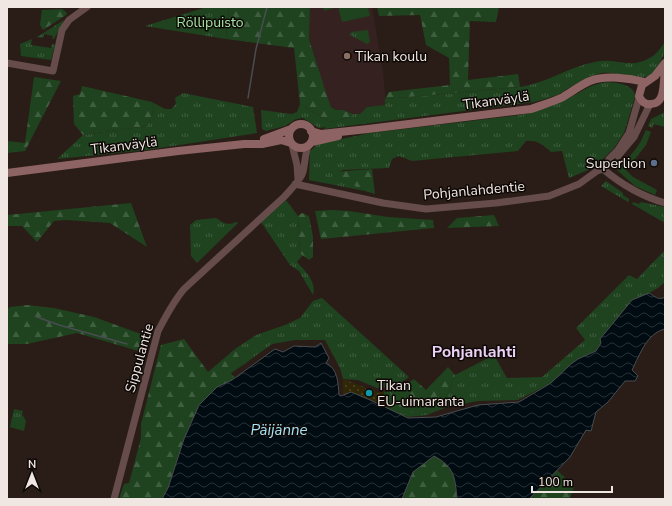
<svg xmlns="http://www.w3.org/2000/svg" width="672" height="506" viewBox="0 0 672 506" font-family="'Nunito Sans',sans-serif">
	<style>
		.education { fill: #352220 }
		.grass { fill: url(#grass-tufts) }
		.forest { fill: url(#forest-firs) }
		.sand { fill: url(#sand-dots) }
		.garden { fill: #1e431e }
		.water { fill: url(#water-waves); stroke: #484d51 }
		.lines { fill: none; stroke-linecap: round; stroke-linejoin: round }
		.stream { stroke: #484d51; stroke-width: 1.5 }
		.tertiary { stroke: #664c4b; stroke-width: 7 }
		.secondary { stroke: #8d6463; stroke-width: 8 }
		.education-dot { fill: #8d6e63; stroke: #0e0906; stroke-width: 1.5 }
		.service-dot { fill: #5c6f8a; stroke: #0e0906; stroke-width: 1.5 }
		.culture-dot { fill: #0f9aa8; stroke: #0e0906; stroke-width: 1.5 }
		.labels { text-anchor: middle; stroke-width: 3; stroke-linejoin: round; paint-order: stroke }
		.park-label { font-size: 14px; fill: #a4e4a2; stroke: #0e0906 }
		.poi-label { font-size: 14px; fill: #f0e7e3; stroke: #0e0906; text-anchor: start }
		.street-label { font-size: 14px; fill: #f0e7e3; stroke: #0e0906 }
		.water-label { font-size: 15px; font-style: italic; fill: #a7e2f5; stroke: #0e0906 }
		.quarter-label { font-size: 16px; font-weight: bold; fill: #edd2f8; stroke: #0e0906 }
	</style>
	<defs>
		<pattern id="grass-tufts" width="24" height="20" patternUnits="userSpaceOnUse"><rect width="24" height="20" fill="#1e431e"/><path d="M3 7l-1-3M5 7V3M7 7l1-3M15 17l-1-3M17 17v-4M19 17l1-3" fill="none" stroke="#3f5e3f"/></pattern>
		<pattern id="forest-firs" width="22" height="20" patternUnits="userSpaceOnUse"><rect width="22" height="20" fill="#1e431e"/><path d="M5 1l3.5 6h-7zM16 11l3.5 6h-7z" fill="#3f5e3f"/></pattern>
		<pattern id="sand-dots" width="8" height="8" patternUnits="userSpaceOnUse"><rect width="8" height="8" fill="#2f2706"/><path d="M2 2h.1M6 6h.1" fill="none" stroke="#4d462a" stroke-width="1.8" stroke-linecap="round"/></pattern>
		<pattern id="water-waves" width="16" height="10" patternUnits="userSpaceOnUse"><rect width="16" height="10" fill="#000b12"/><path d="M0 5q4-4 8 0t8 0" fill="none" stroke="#262f34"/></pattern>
	</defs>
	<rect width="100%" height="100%" fill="#2a1d17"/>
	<path class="education" d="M310 7H372L383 73 386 105 367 107 360 114H353L343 110H336L331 107 325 93 309 38Z"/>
	<path class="grass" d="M207 7H229L226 39 145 26Z
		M64 20 54 39H52L53 36 44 34 43 38 37 37Z
		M368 30 370 42 367 44 350 35 351 32Z
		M32 39 31 45 51 48 52 44 55 45 51 60 21 56 20 44Z
		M665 41V52L654 75C638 81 620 71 602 73 585 76 572 87 557 95 550 98 541 100 534 102L324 129 326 127 319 128 303 118 296 119 285 126 266 131 262 129 261 110 292 114 297 112 300 104 330 122 349 118 353 114H360L367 107 385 105V99L520 87C547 83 568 67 595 62 610 58 627 66 640 62 652 59 660 51 665 41Z
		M609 82C619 83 635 85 635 97L624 133 614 148 598 164 588 170 569 178 562 151 551 152C543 145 537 140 526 141L518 151 412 161 399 156 392 159 389 168 343 170 333 175 365 191 309 180 310 151 318 144 370 133 520 115C534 112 548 108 561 102 580 94 587 84 609 82Z
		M183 93 253 107 257 133 147 150 57 159 83 135 147 126 154 110 152 102 165 109H171L176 104 175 98Z
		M665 112V127L654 124 652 128 648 126 651 119Z
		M646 130 651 132 646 145 626 170 633 177 657 190 655 195 635 186 617 170C629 157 640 147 646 130Z
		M606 181 623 193V195L629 199V201L628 202 601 186Z
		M286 200 298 216 300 253 303 255 297 262C305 271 317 282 313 295L299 271 290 265 261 222Z
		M633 202 639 204 641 202 665 207V223L632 204Z
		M216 218C223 223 228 226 236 222L238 223 197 263 191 256 190 225 196 220Z
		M665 250V282L658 288 649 293 595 351 578 359 571 364 551 383 518 400 478 401 447 407 427 415 408 417 388 409 387 399 383 392 389 391 395 403 447 398 455 375 494 355 507 378 542 377 585 340 576 328 629 275 637 279Z
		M322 298 409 377 400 383 389 387 377 388 358 380 343 379 340 368 325 340H295L272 344 243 365 235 349 256 335 285 325 300 318 313 301Z
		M14 409 23 411 22 414 26 421 24 431 10 427Z"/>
	<path class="forest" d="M229 7H310L309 39 326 93 331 107 336 110H343L353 114 349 118 330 122 300 104 294 48 226 39Z
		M377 7H499L496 22 470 21 468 80 518 74 520 87 385 99 389 92 450 85 449 58 426 45 420 15 379 16Z
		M62 9 67 13 66 15 43 30 40 25 42 10Z
		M34 77 61 81 25 151 7 153V141L25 143Z
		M82 86 152 102 154 110 147 126 83 135 74 124 73 96 80 94Z
		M372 169 375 194 365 191 332 175 334 172Z
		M131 203 147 247 110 223 66 220 54 221 37 242 22 226H7V215Z
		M332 210 349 211 388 217 433 220 434 228 321 239 315 211Z
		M302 213 309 216 313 237V257L309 260 300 253 298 216Z
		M494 215 499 226 447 228 457 218Z
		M27 305 54 308 94 317 141 334 144 339 142 352 77 333 27 344H7V310L10 307Z
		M184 339 208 372 235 349 243 365 231 373 235 378 199 405 184 439 168 488 162 499H119L124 484 129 483 141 438V424L161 345Z
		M448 367 455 375 447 398 427 410 407 413 395 403 389 391 402 387 414 379 426 390Z
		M434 456C455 467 455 478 457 499H402L413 472Z
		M557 470 574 487 570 498 529 499Z"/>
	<path class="sand" d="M343 379 377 392H383L387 399 388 409 368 399 351 392 343 395Z"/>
	<path class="garden" d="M323 7H368L370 16 342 22 338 7 324 11Z
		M162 20H177L178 30 162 29Z"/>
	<path class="water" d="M649 293C654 296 659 301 665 297V329C647 333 640 354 632 370L638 376 635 381H625L608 402 596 412 591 431 586 430 570 457 529 499H457C455 478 455 467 434 456L413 472 402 499H162L168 488 184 439 199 405 217 387 232 380 275 349 283 352 294 346 315 347 321 343 329 358 326 363C338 369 338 383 339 395L341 396 351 392 368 399 408 418 436 417 478 405 519 402 551 383 571 364 578 359 596 351 601 343 600 339 632 300Z"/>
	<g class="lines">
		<path class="stream" d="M248 98 256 49 267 7
			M37 317 59 325 127 344"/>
		<path class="tertiary" d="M7 63 53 71 62 30 69 20 87 7
			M292 145 297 165 298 179
			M618 156 634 137 650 104
			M603 169C622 185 641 196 665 203
			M295 184 383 203 426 209 496 203 549 196 579 184 597 171 603 169 608 163 609 159 618 150 629 133 639 98
			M114 499 158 331C166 316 173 302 184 289L284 197C289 191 301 180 303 172 305 163 305 155 308 146"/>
		<path class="secondary" d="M665 63 655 76 642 85 639 96C641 101 645 105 651 104 666 104 663 81 665 70
			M289 136a12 12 0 1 1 24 0a12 12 0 1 1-24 0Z
			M311 131 321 134 368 129 531 109C542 105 553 102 563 97 572 92 580 85 590 81 605 75 630 78 645 82
			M264 139 291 129
			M312 142 338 136
			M7 173 178 151 244 144H262L281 140 291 143"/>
	</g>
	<circle class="education-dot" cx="347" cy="56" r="4"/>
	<circle class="service-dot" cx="654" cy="163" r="4"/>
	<circle class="culture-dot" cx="369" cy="393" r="4"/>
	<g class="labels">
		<g class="park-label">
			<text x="210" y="27">Röllipuisto</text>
		</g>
		<g class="poi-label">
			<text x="355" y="61">Tikan koulu</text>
			<text x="646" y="168" text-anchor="end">Superlion</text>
			<text x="377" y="390">Tikan<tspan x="377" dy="16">EU-uimaranta</tspan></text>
		</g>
		<g class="street-label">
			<text transform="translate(496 100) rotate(-8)" y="5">Tikanväylä</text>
			<text transform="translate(124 145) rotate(-7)" y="5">Tikanväylä</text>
			<text transform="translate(474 190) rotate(-5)" y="5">Pohjanlahdentie</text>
			<text transform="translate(139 358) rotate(-74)" y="5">Sippulantie</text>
		</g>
		<g class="water-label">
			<text x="279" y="435">Päijänne</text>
		</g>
		<g class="quarter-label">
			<text x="474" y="357">Pohjanlahti</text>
		</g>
	</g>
	<rect width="672" height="506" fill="none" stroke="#f0e7e3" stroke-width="16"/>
	<g transform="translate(32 474)" stroke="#0e0906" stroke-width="3" paint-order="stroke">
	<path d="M0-3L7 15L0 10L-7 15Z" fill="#f0e7e3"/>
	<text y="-6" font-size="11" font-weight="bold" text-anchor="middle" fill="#f0e7e3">N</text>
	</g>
	<path d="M532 486v6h80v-6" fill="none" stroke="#f0e7e3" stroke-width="2"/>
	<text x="538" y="486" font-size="12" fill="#f0e7e3" stroke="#0e0906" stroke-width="3" paint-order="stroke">100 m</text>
</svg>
